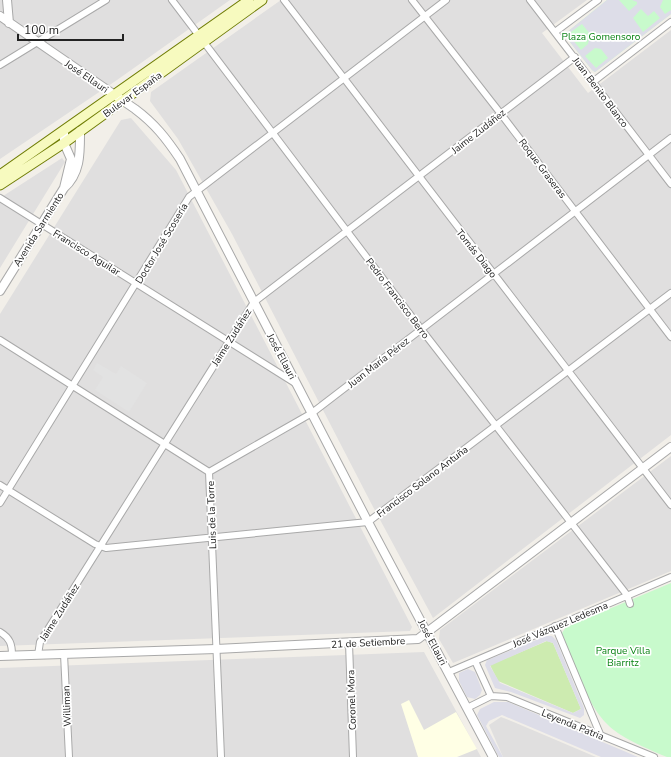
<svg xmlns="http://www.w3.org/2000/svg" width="671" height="757" viewBox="0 0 671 757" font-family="'Nunito Sans',sans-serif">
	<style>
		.residential { fill: #e0dfdf }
		.education { fill: #ffffe5 }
		.grass { fill: #cdebb0 }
		.park { fill: #c8facc }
		.parking { fill: #e2e2e2 }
		.plaza { fill: #dddde8; fill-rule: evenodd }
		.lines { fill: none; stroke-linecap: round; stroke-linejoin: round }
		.minor-casing { stroke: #a9a9a9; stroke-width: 8 }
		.tertiary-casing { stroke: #a9a9a9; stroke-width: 10 }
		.secondary-casing { stroke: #707d05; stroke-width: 11 }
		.minor { stroke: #fff; stroke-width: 6 }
		.tertiary { stroke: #fff; stroke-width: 8 }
		.secondary { stroke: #f7fabf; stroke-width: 9 }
		.labels { text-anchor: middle; stroke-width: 3.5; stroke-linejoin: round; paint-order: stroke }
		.park-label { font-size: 10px; fill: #0c8416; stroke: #fff }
		.street-label { font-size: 10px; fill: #222; stroke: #fff }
	</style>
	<rect width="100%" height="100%" fill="#f2efe9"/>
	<path class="residential" d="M0 0H230L117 80 0 159Z
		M281 0H587L542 33 588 93 671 30V435L433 618 371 503 232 234 178 139 150 101 151 92Z
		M131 118 176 170 412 627 410 631 0 646V314L121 120Z
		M62 158 65 162 0 268V198Z
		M671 456V571L453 663 439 639 440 630Z
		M424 652 481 757H0V668Z
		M501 717 516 723 596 757H503L489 725Z"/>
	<path class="education" d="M409 700 424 730 456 712 477 749 457 757H418L401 704Z"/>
	<path class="grass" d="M547 641 553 643 581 709 573 713 498 681 490 665Z"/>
	<path class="park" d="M607 0H671V14L595 72 592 70 566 37V33Z
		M671 583V757H667C613 734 601 729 577 673 572 660 564 646 562 633L566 627Z"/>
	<path class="parking" d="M97 363 116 374 121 366 147 383 129 412 95 390 103 377 93 370Z"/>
	<path class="plaza" d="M607 0H619L629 11 637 4V2L632 0H663L660 7 665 14 671 10V14L595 72 592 70 566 37V33ZM641 9 648 16 654 11 660 18 643 32 633 18ZM582 24 590 34 588 44 581 50 568 34ZM595 48 601 49 608 58 596 68 585 56Z
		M546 636H552L556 640 584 708V715L580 718 511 692 495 688 485 665 487 660ZM546 641 553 643 581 709 573 713 500 683 490 666Z
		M468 669 475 672 482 690 480 695 475 699 467 697 459 681V673Z
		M494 702H508L638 757H601L502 715 489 721 486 726 503 757H499L477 715 480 709Z"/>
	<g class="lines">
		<g class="minor-casing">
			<path id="minor" d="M172 0 421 329 627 595 630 604
				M284 0 671 505
				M412 0 501 114 671 337
				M530 0 671 184
				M555 32 598 0
				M0 65 106 0
				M594 81 671 22
				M0 198 295 383
				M0 340 209 472
				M209 472 312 413 671 138
				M209 472 221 757
				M0 485 95 544 106 548 368 522 671 293
				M0 503 189 197 446 0
				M555 626 600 734
				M0 632C10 638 12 644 12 655
				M349 643 353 757
				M64 654 69 757
				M38 655 40 642 254 302 575 57
				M475 661 491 696
				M449 672 671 577
				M467 708 491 696 507 697 654 757"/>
		</g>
		<g class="tertiary-casing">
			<path id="tertiary" d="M7 0 9 23
				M0 16 135 109C155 124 166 138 180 159L368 522 493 757
				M64 131V143L71 159 64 188
				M0 291 64 188C81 173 80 152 80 131
				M0 656 216 649 418 639 671 447"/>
		</g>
		<g class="secondary-casing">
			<path id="secondary" d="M0 175 249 0
				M0 185 64 143 262 0"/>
		</g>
		<use href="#minor" class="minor"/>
		<use href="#tertiary" class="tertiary"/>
		<use href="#secondary" class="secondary"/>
	</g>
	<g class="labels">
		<g class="park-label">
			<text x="601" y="40">Plaza Gomensoro</text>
			<text x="623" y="654">Parque Villa<tspan x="623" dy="12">Biarritz</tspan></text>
		</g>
		<g class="street-label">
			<text transform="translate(87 76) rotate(34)" y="4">José Ellauri</text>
			<text transform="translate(601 92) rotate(53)" y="4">Juan Benito Blanco</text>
			<text transform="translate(132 94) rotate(-36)" y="4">Bulevar España</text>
			<text transform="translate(478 131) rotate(-38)" y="4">Jaime Zudáñez</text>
			<text transform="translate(543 168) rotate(53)" y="4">Roque Graseras</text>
			<text transform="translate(38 229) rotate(-58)" y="4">Avenida Sarmiento</text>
			<text transform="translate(161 243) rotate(-59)" y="4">Doctor José Scosería</text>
			<text transform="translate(87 252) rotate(32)" y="4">Francisco Aguilar</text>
			<text transform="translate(477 253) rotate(52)" y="4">Tomás Diago</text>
			<text transform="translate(398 298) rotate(53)" y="4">Pedro Francisco Berro</text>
			<text transform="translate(231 337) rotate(-58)" y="4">Jaime Zudáñez</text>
			<text transform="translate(282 356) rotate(62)" y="4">José Ellauri</text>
			<text transform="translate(378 362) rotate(-38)" y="4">Juan María Pérez</text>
			<text transform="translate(422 481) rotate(-37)" y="4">Francisco Solano Antuña</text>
			<text transform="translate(211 515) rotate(-92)" y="4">Luis de la Torre</text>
			<text transform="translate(59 612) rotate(-58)" y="4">Jaime Zudáñez</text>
			<text transform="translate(560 624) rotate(-23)" y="4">José Vázquez Ledesma</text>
			<text transform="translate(368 642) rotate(-3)" y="4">21 de Setiembre</text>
			<text transform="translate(433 642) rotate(62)" y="4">José Ellauri</text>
			<text transform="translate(351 700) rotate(-92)" y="4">Coronel Mora</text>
			<text transform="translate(66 706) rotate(-92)" y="4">Williman</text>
			<text transform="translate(573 724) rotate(22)" y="4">Leyenda Patria</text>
		</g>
	</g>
	<path d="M18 34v6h105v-6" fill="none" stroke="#222222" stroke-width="2"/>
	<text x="24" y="34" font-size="12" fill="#222222" stroke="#ffffff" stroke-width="3" paint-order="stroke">100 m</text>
</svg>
